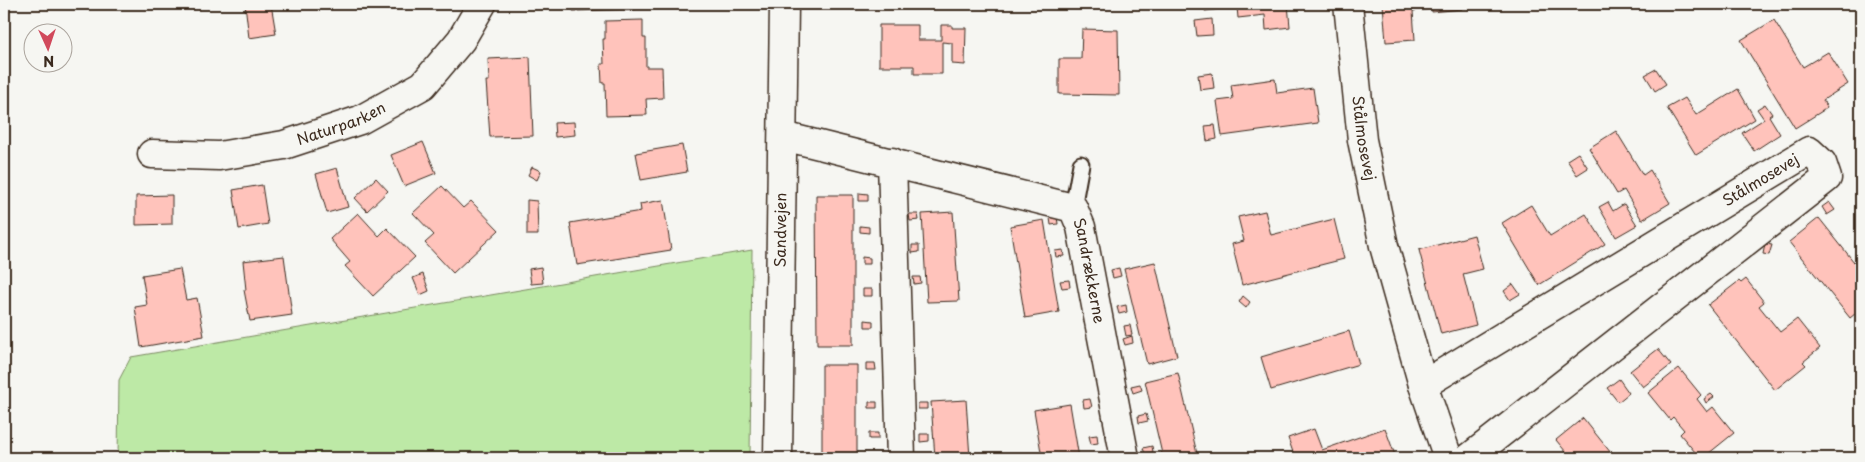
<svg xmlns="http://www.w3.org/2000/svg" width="1865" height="462" viewBox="0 0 1865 462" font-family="'Playpen Sans',sans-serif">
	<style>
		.green { fill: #bde9a6; stroke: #7c8a62 }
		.building { fill: #ffc3bb; stroke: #3b2a1e }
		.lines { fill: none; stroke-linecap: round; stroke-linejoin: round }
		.service-casing { stroke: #3b2a1e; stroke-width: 19 }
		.minor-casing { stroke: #3b2a1e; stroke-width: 31 }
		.service { stroke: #f6f6f2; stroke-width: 15 }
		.minor { stroke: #f6f6f2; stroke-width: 28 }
		.labels { text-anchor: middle; stroke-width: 4; stroke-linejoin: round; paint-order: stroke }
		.street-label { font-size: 15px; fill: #3b2a1e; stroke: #f6f6f2 }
	</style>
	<rect width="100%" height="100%" fill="#f6f6f2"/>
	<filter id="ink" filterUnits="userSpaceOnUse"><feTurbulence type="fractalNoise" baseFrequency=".02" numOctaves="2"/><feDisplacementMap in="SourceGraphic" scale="10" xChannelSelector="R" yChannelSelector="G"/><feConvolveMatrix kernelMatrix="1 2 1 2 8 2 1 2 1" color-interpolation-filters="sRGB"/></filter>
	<g filter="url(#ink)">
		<path class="green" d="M752 250 750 458H118L119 380 131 357Z"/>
		<path class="building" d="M245 4H271L276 34 249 38Z
			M573 4H636V9L573 11Z
			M1204 4H1288L1290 27 1266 30 1265 15 1238 18 1237 7 1205 11Z
			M1383 4H1461L1462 9 1432 12V9L1413 11 1415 40 1386 42Z
			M1212 19 1213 35 1197 36 1195 21Z
			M643 20V38H646V67H662L663 98 646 99 647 115 606 116 605 83H602L601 64H604L603 39H605V21Z
			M1774 20 1803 67 1828 52 1848 84 1823 100 1827 108 1795 128 1741 40Z
			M879 25H918V40H941V25H952V28H966L965 65 952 64V43L942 42V74H914V66H879Z
			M1082 29 1118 30 1119 95 1059 94V59H1081Z
			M530 57 533 136 490 137 486 81H489L488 59Z
			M1656 69 1666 84 1655 91 1645 75Z
			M1212 73 1214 88 1200 90 1198 75Z
			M1275 79 1277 93 1313 88 1318 123 1222 136 1217 101 1233 99 1231 85Z
			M1738 89 1755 119 1696 155 1667 108 1685 98 1696 115Z
			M1765 104 1772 114 1769 116 1780 134 1754 151 1742 133 1764 119 1757 109Z
			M574 122 575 135 555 137 554 123Z
			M1215 125 1217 139 1207 141 1205 126Z
			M1616 131 1643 175 1650 170 1670 203 1642 220 1624 190 1617 194 1589 148Z
			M423 142 436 173 404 186 391 155Z
			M682 145 687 172 641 180 636 153Z
			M1578 153 1588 168 1577 175 1567 160Z
			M532 167 541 171 537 180 528 175Z
			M337 168 348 207 327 213 316 174Z
			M376 178 388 191 367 211 355 198Z
			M262 185 268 224 239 229 233 190Z
			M442 186 463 208 471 201 499 230 453 273 425 243 434 235 413 213Z
			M859 193 868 194V201H859Z
			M172 195V224L136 225V196Z
			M816 195H853V345H817Z
			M527 200 537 201 538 235H527Z
			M663 200 671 250 577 265 570 223 641 211 640 204Z
			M1608 202 1613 211 1624 204 1637 225 1616 237 1599 207Z
			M1829 202 1835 210 1827 215 1822 207Z
			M1531 205 1550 236 1586 214 1605 244 1539 285 1502 223Z
			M1265 211 1271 235 1334 219 1344 259 1242 285 1232 244 1244 241 1238 217Z
			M953 212 959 301 927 302 922 214Z
			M358 213 379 236 387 228 415 257 373 296 345 266 350 262 330 239Z
			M909 214H918L919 220 910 221Z
			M1057 217 1058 224 1051 225 1050 218Z
			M1819 218 1854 262 1861 256V309L1850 318 1789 242Z
			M1044 220 1059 312 1025 318 1010 226Z
			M860 226 869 227V233L860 232Z
			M1474 235 1483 269 1463 274 1476 325 1441 334 1419 250Z
			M1765 244 1772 245 1769 255 1763 254Z
			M912 245H919V252L912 253Z
			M1063 250 1064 256 1056 257 1055 251Z
			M284 256 292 315 250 321 244 290H246L243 261Z
			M862 257 870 258V264H862Z
			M1155 262 1177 356 1147 364 1124 269Z
			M541 267 543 283 531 284 529 269Z
			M1119 268 1121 276 1113 278 1111 270Z
			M180 269 186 300 197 298 204 336 141 347 135 307 147 305 142 275Z
			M423 274 429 291 420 295 413 278Z
			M913 277H920L921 283 914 284Z
			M1746 279 1764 302 1759 306 1780 332 1797 319 1820 348 1803 362 1806 365 1775 390 1708 305 1739 281 1741 283Z
			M1069 280 1070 287 1062 288 1060 281Z
			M1513 284 1520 294 1510 300 1504 291Z
			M863 289H872V296H863Z
			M1243 296 1250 302 1246 308 1239 302Z
			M1126 305 1127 312 1119 314 1117 307Z
			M865 320 873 321V327H865Z
			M1130 325 1132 335 1126 336 1124 326Z
			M1349 331 1359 364 1271 390 1261 357Z
			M1132 336 1133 343 1125 345 1123 339Z
			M1658 349 1671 365 1643 387 1630 371Z
			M866 363H875L876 370H866Z
			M822 365H857V458H822Z
			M1679 368 1701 395 1697 399 1707 412 1713 407 1734 433 1703 458H1700L1680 434 1684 430 1673 417 1670 420 1648 393Z
			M1178 373 1198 458H1163L1145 381Z
			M1619 379 1629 393 1618 402 1607 388Z
			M1140 384 1142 390 1133 393 1131 386Z
			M1711 394 1714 397 1706 403 1704 399Z
			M1090 399 1092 407 1084 408 1083 400Z
			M966 400 970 458H935L931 402Z
			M869 402H877V408H869Z
			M918 403H927V409H918Z
			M1070 404 1079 458H1042L1034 410Z
			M1146 414 1148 421 1139 423 1138 416Z
			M1583 418 1615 458H1571L1556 440Z
			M1385 428 1396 458H1295L1288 438 1314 429 1322 450Z
			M869 433H878V439H869Z
			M920 434H929V441L920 442Z
			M1097 435 1098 443 1091 444 1089 436Z
			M1152 446 1153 452 1145 454 1143 448Z"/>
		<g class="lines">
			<g class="service-casing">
				<path id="service" d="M1073 208 1081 164"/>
			</g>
			<g class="minor-casing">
				<g id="minor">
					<path id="s1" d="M1348 4 1362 140 1384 246 1423 385 1448 458"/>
					<path id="s2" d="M783 136 1073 208 1081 227 1125 458"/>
					<path id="s3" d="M152 154 219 156 284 145 360 120 423 85 461 40 482 4"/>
					<path d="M892 162 901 458"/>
					<path id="s4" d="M1423 385 1809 151 1822 163 1827 178 1469 458"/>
					<path id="s5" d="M778 458 784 4"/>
				</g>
			</g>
			<use href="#service" class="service"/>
			<use href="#minor" class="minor"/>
		</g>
	</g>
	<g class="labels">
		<g class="street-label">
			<text dy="5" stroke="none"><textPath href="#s3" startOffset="194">Naturparken</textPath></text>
			<text dy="5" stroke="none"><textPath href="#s1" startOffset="135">Stålmosevej</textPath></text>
			<text dy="5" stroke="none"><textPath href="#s4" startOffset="395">Stålmosevej</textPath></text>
			<text dy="5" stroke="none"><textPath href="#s5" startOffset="228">Sandvejen</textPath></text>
			<text dy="5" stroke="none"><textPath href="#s2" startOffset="364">Sandrækkerne</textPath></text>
		</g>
	</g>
	<rect width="1865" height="462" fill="none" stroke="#f6f6f2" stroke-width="20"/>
	<rect x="10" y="10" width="1845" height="442" fill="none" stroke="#3b2a1e" stroke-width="2" filter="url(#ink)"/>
	<g transform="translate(48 48) rotate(177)"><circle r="24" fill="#f6f6f2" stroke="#aba49d"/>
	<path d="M0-4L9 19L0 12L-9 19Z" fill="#d1495b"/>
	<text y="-8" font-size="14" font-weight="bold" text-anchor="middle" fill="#3b2a1e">N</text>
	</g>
</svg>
